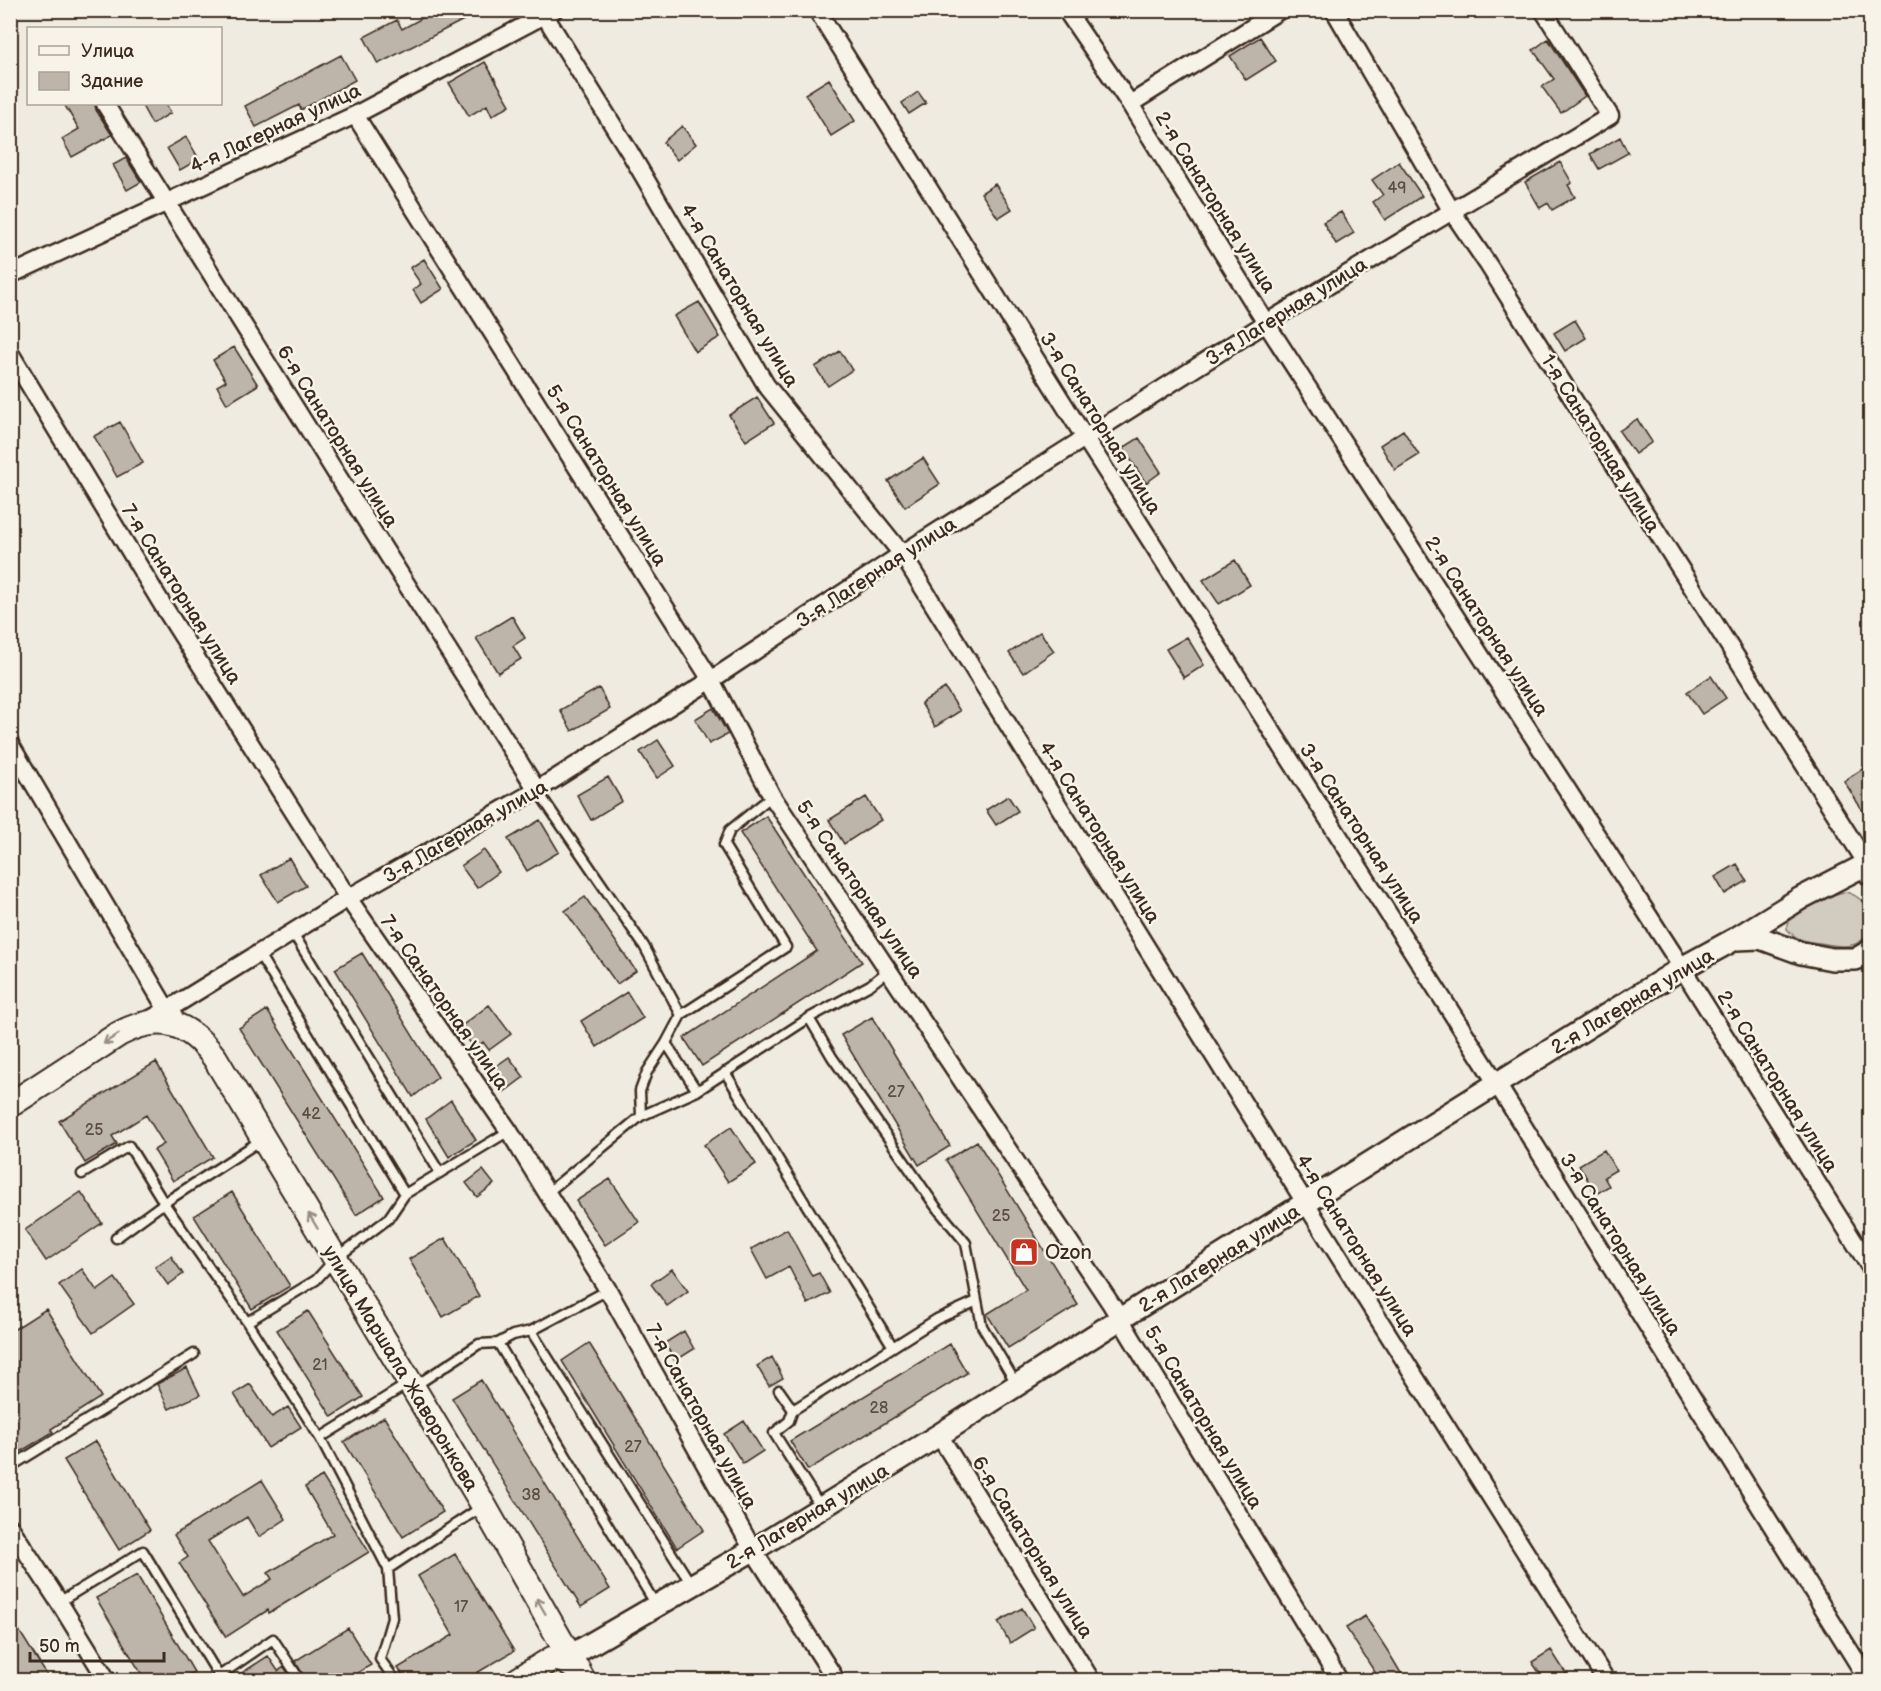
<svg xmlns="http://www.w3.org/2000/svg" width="1881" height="1691" viewBox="0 0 1881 1691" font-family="'Balsamiq Sans',sans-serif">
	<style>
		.green { fill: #d1cbc0; stroke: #867a6f; stroke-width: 1.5 }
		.building { fill: #bdb5aa; stroke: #3b2a1e; stroke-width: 1.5 }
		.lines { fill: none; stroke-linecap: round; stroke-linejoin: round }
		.service-casing { stroke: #3b2a1e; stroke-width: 13 }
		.minor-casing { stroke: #3b2a1e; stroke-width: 21 }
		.tertiary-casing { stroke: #3b2a1e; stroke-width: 26 }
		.secondary-casing { stroke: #3b2a1e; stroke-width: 28 }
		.service { stroke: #f7f3e8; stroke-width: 8 }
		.minor { stroke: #f7f3e8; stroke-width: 16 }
		.tertiary { stroke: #f7f3e8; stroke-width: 21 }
		.secondary { stroke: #f7f3e8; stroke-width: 24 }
		.oneway { stroke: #998e83 }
		.labels { text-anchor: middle; stroke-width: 5; stroke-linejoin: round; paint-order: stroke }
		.number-label { font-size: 16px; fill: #5c4d41 }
		.street-label { font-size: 20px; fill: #3b2a1e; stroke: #f7f3e8 }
		.poi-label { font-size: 20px; fill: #3b2a1e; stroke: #f7f3e8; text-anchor: start }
	</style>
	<rect width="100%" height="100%" fill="#efebe0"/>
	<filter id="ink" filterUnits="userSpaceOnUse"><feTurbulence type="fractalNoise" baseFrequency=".0167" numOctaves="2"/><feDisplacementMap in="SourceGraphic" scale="12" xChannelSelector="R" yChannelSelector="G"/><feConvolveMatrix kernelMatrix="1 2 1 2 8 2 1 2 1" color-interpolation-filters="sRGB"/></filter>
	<g filter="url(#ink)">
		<path class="green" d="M1846 892C1875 900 1881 936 1852 945 1842 948 1830 945 1820 943 1806 942 1796 940 1787 929L1788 921C1806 910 1825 894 1846 892Z"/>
		<path class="building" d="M437 10H483L378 64 364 37 397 20 402 29Z
			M1260 37 1276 61 1246 80 1230 56Z
			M1548 39 1585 96 1561 113 1542 87 1554 79 1533 50Z
			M341 55 355 80 301 110 299 105 256 127 245 106Z
			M485 62 510 105 492 116 487 105 469 116 449 83Z
			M829 79 855 121 831 136 805 94Z
			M918 92 926 103 909 114 902 103Z
			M64 104H95L96 110 112 135 72 157 62 139 79 129Z
			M141 104H166L171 113 152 124Z
			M682 126 696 144 677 160 663 142Z
			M186 137 199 159 180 170 167 148Z
			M1620 137 1628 153 1599 169 1590 154Z
			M126 158 141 182 127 190 113 165Z
			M1399 162 1422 196 1385 220 1373 202 1383 195 1372 180Z
			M1560 162 1572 183 1568 185 1575 197 1552 210 1548 203 1540 208 1525 182Z
			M995 184 1012 209 998 218 981 193Z
			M1341 212 1354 233 1336 244 1323 222Z
			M424 259 443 289 421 303 413 290 421 284 410 268Z
			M699 302 720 337 695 352 674 316Z
			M1575 320 1586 338 1565 351 1554 333Z
			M234 347 258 385 227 404 217 386 226 381 213 360Z
			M840 351 852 370 828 386 815 367Z
			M757 397 774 423 746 441 729 415Z
			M1637 419 1652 442 1635 454 1619 431Z
			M120 422 143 463 117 477 94 436Z
			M1403 430 1419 455 1395 470 1380 445Z
			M1139 438 1161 472 1146 483 1123 448Z
			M923 458 940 484 905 507 888 481Z
			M1235 560 1250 585 1219 604 1203 580Z
			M512 616 525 638 513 646 521 659 498 673 476 638Z
			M1040 632 1054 651 1023 673 1009 653Z
			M1187 637 1204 665 1184 678 1166 649Z
			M1711 676 1726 698 1702 714 1687 692Z
			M599 688 610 709 572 731 560 710Z
			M945 688 960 711 935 727 921 703Z
			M713 708 728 734 709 744 695 719Z
			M658 740 675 766 657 778 640 752Z
			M1870 764V823L1844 781Z
			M608 777 622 801 591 820 577 795Z
			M1008 796 1018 811 996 825 986 810Z
			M866 797 881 820 844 844 829 820Z
			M766 816 862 962 702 1066 684 1038 817 951 740 833Z
			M540 820 559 852 527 871 508 839Z
			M484 850 499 872 477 888 461 866Z
			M289 858 306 886 278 902 261 875Z
			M1737 864 1747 881 1725 894 1715 877Z
			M585 897 636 971 617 984 565 911Z
			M362 953 438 1077 413 1097 335 969Z
			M627 992 643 1018 597 1047 581 1021Z
			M489 1005 511 1034 489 1050 483 1042 475 1049 459 1028Z
			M267 1010 384 1197 356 1215 239 1028Z
			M872 1017 950 1146 919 1165 841 1035Z
			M509 1057 524 1077 504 1092 489 1071Z
			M156 1062 213 1157 173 1181 154 1150 164 1144 146 1115 112 1136 117 1144 85 1163 59 1121Z
			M451 1100 476 1140 449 1157 426 1119Z
			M731 1127 756 1164 728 1182 704 1145Z
			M977 1141 1078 1305 1008 1348 987 1314 1026 1290 946 1160Z
			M1604 1150 1616 1170 1604 1177 1609 1186 1596 1194 1579 1165Z
			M483 1170 494 1184 477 1197 466 1183Z
			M610 1179 639 1222 605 1245 576 1201Z
			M81 1192 102 1223 46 1261 25 1230Z
			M232 1192 290 1286 252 1309 194 1216Z
			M787 1229 812 1276 819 1273 830 1293 808 1304 789 1267 767 1279 751 1249Z
			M445 1238 479 1296 443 1317 409 1259Z
			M171 1256 183 1274 168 1285 155 1267Z
			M82 1269 97 1291 115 1278 134 1304 93 1333 59 1285Z
			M672 1269 688 1291 667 1306 651 1284Z
			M46 1309 101 1397 51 1429 53 1432 10 1458V1332Z
			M308 1311 363 1397 332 1417 277 1330Z
			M684 1331 694 1349 675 1361 665 1343Z
			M589 1343 704 1530 677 1548 562 1361Z
			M950 1344 967 1373 808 1470 790 1441Z
			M772 1357 783 1378 769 1386 757 1366Z
			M187 1368 200 1395 169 1409 157 1384Z
			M481 1380 610 1589 581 1607 452 1398Z
			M250 1384 272 1417 288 1407 301 1427 268 1448 234 1394Z
			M384 1417 443 1512 403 1537 344 1442Z
			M744 1421 763 1451 743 1464 724 1434Z
			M96 1441 150 1530 119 1550 64 1460Z
			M322 1476 369 1552 269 1613 268 1610 226 1637 179 1563 188 1557 174 1535 262 1480 286 1519 259 1537 247 1517 208 1541 243 1597 272 1579 268 1573 333 1534 305 1487Z
			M455 1554 514 1651 465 1680H406L398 1668 453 1635 418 1576Z
			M137 1575 194 1672 180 1680H145L96 1598Z
			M1022 1608 1034 1628 1010 1643 998 1622Z
			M10 1616 50 1680H10Z
			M1365 1616 1389 1653 1405 1680H1380L1346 1628Z
			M348 1628 371 1665 345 1680H306L295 1661Z
			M1551 1650 1567 1675 1558 1680H1544L1532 1662Z
			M268 1656 278 1671 284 1667 293 1680H231Z"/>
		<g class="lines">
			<g class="service-casing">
				<path id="service" d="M537 790 644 946 681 1015 786 947 724 845 730 830 772 796
					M293 933 440 1173
					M681 1015 666 1043 697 1091 809 1018 870 985 889 970
					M809 1018 832 1057 936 1207 966 1243 982 1326 1017 1385
					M666 1043 647 1072 640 1091 641 1116 697 1091
					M725 1072 893 1347
					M82 1174 129 1146 164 1203 263 1139
					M547 1193 641 1116
					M405 1194 509 1131
					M116 1238 164 1203 247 1322 316 1280 335 1259 388 1219 405 1194 259 954
					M608 1290 531 1331 513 1335 498 1343 656 1605
					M247 1322 320 1438 388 1569 483 1506
					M531 1331 691 1584
					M415 1386 479 1344 498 1343
					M779 1390 793 1410 937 1319 977 1301
					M793 1410 789 1421 774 1433 821 1507
					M320 1438 409 1383
					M10 1467 194 1354
					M388 1569 392 1618 380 1659 395 1680
					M59 1602 143 1551 219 1676 214 1680
					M222 1680 219 1676 273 1639 300 1680"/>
			</g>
			<g class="minor-casing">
				<path id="minor" d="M817 10 1085 438 1497 1084 1868 1680
					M1066 10 1130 104 1266 323 1672 952 1870 1267
					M1334 10 1451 210 1487 263 1867 864H1870
					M545 16 629 151 766 385 902 554 1306 1204 1606 1680
					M105 104 339 478 537 790
					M1130 104 1280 10
					M355 115 711 680 772 796 1111 1304 1339 1680
					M10 275 355 115 554 10
					M10 353 162 604 348 898 509 1131 547 1193 608 1290 753 1550 836 1680
					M10 744 167 1010 175 1018
					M145 1022 167 1010 348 898 537 790 711 680 902 554 1266 323 1610 116 1543 10
					M939 1435 1091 1680
					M10 1527 59 1602 107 1680"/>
			</g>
			<g class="tertiary-casing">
				<path id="tertiary" d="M1736 939 1760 938 1801 953 1832 959H1856L1870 951
					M567 1662 570 1656 753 1550 939 1435 1120 1319 1682 968 1735 939 1801 898 1867 864 1870 874"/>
			</g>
			<g class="secondary-casing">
				<path id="secondary" d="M10 1105 119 1034C160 1012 188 1022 215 1058L484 1506 583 1680
					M518 1680 552 1659C563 1658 569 1664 578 1670"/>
			</g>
			<use href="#service" class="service"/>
			<use href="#minor" class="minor"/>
			<use href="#tertiary" class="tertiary"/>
			<use href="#secondary" class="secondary"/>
		</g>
		<defs><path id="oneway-shaft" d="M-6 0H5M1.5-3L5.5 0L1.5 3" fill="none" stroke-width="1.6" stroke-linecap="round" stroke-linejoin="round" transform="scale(1.5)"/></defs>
		<g class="oneway">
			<use href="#oneway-shaft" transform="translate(111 1039) rotate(147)"/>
			<use href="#oneway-shaft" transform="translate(313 1221) rotate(-121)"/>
			<use href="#oneway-shaft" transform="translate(541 1606) rotate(-120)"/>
		</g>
	</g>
	<defs>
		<g id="shop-square" transform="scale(1.5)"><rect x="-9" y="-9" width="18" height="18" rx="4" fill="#c8321e" stroke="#f7f3e8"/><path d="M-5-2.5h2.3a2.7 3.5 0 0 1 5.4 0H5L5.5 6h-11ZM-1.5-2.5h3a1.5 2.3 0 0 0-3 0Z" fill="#fff"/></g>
	</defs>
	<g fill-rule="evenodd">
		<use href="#shop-square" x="1024" y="1252"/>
	</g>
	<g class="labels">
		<g class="number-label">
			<text x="1397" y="193">49</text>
			<text x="896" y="1097">27</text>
			<text x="311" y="1119">42</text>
			<text x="94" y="1135">25</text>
			<text x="1001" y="1221">25</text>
			<text x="320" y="1370">21</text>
			<text x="879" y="1413">28</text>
			<text x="633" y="1452">27</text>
			<text x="531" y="1500">38</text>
			<text x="461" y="1612">17</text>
		</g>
		<g class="street-label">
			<text transform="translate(275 128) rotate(-25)" y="7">4-я Лагерная улица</text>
			<text transform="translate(1216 202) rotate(58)" y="7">2-я Санаторная улица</text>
			<text transform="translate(740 295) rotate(59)" y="7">4-я Санаторная улица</text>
			<text transform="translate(1286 311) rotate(-32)" y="7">3-я Лагерная улица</text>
			<text transform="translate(1101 423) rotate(58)" y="7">3-я Санаторная улица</text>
			<text transform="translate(338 436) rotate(58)" y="7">6-я Санаторная улица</text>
			<text transform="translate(1601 443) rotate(58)" y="7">1-я Санаторная улица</text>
			<text transform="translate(607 475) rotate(58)" y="7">5-я Санаторная улица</text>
			<text transform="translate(876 572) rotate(-33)" y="7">3-я Лагерная улица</text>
			<text transform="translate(182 594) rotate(58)" y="7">7-я Санаторная улица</text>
			<text transform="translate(1487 626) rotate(57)" y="7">2-я Санаторная улица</text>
			<text transform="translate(465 831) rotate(-30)" y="7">3-я Лагерная улица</text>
			<text transform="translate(1100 832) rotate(58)" y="7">4-я Санаторная улица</text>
			<text transform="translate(1362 833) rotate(57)" y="7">3-я Санаторная улица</text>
			<text transform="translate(860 889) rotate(56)" y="7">5-я Санаторная улица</text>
			<text transform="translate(1632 1001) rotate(-31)" y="7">2-я Лагерная улица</text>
			<text transform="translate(445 1002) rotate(55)" y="7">7-я Санаторная улица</text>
			<text transform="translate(1778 1081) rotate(58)" y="7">2-я Санаторная улица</text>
			<text transform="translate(1621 1244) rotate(58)" y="7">3-я Санаторная улица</text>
			<text transform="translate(1357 1245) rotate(58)" y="7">4-я Санаторная улица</text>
			<text transform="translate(1219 1258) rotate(-32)" y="7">2-я Лагерная улица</text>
			<text transform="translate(401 1368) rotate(59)" y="7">улица Маршала Жаворонкова</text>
			<text transform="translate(702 1416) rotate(61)" y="7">7-я Санаторная улица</text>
			<text transform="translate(1204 1417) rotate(59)" y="7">5-я Санаторная улица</text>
			<text transform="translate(807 1516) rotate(-31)" y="7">2-я Лагерная улица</text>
			<text transform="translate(1033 1547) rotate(58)" y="7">6-я Санаторная улица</text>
		</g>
		<g class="poi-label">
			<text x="1045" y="1259">Ozon</text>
		</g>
	</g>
	<rect width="1881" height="1691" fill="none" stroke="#f7f3e8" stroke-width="36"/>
	<rect x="18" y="18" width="1845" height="1655" fill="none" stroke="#3b2a1e" stroke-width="2" filter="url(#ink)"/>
	<rect x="27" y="27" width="195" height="78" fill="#f7f3e8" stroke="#aca397" stroke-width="1.5"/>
	<rect x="39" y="46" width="30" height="9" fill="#f7f3e8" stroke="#aca397" stroke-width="1.5"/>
	<text x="81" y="57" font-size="18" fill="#3b2a1e">Улица</text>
	<rect x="39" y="72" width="30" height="18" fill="#bdb5aa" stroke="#aca397" stroke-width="1.5"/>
	<text x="81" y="87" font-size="18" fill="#3b2a1e">Здание</text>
	<path d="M30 1652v9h134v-9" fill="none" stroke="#3b2a1e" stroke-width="3"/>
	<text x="39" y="1652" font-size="18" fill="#3b2a1e" stroke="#f7f3e8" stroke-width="4.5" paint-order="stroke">50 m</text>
</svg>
